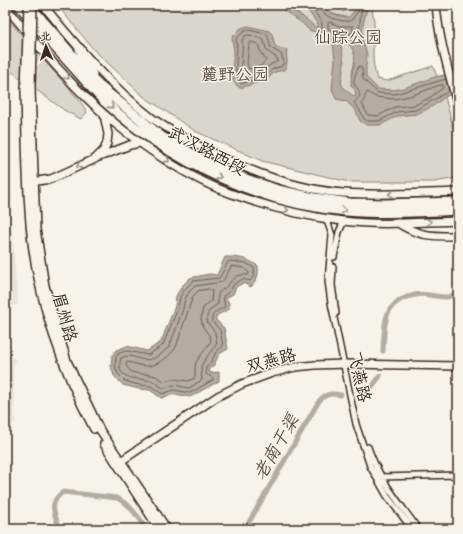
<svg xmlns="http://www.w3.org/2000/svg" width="463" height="534" viewBox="0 0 463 534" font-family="Itim,'LXGW WenKai TC',sans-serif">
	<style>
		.built { fill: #e9e4d9 }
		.green { fill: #dbd6cb; stroke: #8b8074 }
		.water { fill: #b4aca0; stroke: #84786c; fill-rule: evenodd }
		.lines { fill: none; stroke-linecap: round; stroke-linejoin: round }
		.shore { stroke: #6b5e52; stroke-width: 1 }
		.canal { stroke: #b4aca0; stroke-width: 5 }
		.street-casing { stroke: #3b2a1e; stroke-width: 8 }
		.secondary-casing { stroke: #3b2a1e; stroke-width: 10 }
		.highway-casing { stroke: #3b2a1e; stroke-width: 12 }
		.street { stroke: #f7f3e8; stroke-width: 5 }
		.secondary { stroke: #f7f3e8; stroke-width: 7 }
		.highway { stroke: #f7f3e8; stroke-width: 9 }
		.secondary-bridge-casing { stroke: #3b2a1e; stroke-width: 10; stroke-linecap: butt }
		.secondary-bridge { stroke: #f7f3e8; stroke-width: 7 }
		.oneway { stroke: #998e83 }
		.labels { text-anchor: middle; stroke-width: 3; stroke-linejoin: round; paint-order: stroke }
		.park-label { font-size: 17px; fill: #5b4c41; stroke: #f7f3e8 }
		.street-label { font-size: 17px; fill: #3b2a1e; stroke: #f7f3e8 }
		.water-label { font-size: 18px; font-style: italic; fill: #5f5145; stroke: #f7f3e8 }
	</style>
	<rect width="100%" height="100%" fill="#f7f3e8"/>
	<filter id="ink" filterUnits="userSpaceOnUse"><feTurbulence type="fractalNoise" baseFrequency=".025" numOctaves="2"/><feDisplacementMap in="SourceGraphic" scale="8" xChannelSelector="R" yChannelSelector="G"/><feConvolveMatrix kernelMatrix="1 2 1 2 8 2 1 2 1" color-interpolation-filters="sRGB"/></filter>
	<g filter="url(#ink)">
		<path class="built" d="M5 145 9 154 11 219 18 305 9 306V356L16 359 13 367 15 421 12 427 5 430Z"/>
		<path class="green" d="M57 5H332L344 12 352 5H370C377 19 373 38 373 53 373 62 374 70 377 79L387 81 433 66 445 97 458 146V176L457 178 434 182H349L262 161 195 131 143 96 94 50Z
			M5 16 80 101 87 112 81 119 64 110 5 67Z"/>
		<path class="water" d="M276 5C290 5 305 18 315 27L319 26 304 5H322C328 13 339 17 349 17L359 5H365L367 8 363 24 362 39 367 54 366 66V77L378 89 394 90 407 87 435 77 458 72V91L445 97 433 106 417 114 398 116 380 125H367L360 121 356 111 346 101 336 99 332 89 335 59 333 44 321 34 309 30 302 23ZM345 41C363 55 350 68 351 85L355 90 356 96 355 97C337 85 341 84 344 65 344 59 341 49 341 42Z
			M248 26 269 31 272 34 275 46 279 48 287 50C285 59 290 61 284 70L275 72 266 80 240 88C227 80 233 65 234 53 234 47 232 42 232 37L241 28Z
			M225 257C240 257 246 258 258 266 259 275 257 280 251 287L243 283 236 287 233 294 226 298 229 303V309L216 316V320L224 328 228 349 219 354 214 365 209 369 210 373 219 372V381L190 397 175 394 161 398 150 390 139 389 123 385 114 376 111 366 112 356 116 350 122 348 127 346 147 351 161 342 175 306 176 296 182 286 190 278 209 274 217 275Z"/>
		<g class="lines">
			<path class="shore" d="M310 5 322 23V31L335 41 341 38 345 37 356 44H358L361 11H358L351 21C341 22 320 17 319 5
				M330 22 339 26H353V33L351 34 344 32 335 34 328 28V23Z
				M248 30 267 34 271 48 281 54 284 62 282 66 273 69 265 76 241 84 238 81C233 68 239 53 236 39L242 33Z
				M249 35 263 39 267 51 277 58 278 61 270 65 263 72 243 78C238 72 244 50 242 40L245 36Z
				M251 42 258 44 261 53 266 60 261 66 249 69C245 64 249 51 249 43Z
				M446 79 395 94 378 93 363 79 362 68 359 66C357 70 353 79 354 83 356 88 359 88 360 96L354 103 359 109 364 119 368 121H379L397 112 416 110 449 91
				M443 85V88L429 98 415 105 395 107 378 116 368 115 362 104 367 92 376 97 394 99 410 96 437 86Z
				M229 261 246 263 254 268C255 273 254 277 250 281L243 279 234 284 230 291 223 296 225 307C218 311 211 312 212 321L220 330 223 346 216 352 211 362 206 368V374L213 378V380L190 393 174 390 162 394 151 386 139 385 125 381 118 374 115 366 116 357 119 353 127 351 148 355 163 345 178 308 180 297 185 289 193 281 219 278Z
				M232 266 244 268 249 273 248 275C237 273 233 279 227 286 224 290 219 290 218 295 217 298 218 302 218 304 210 309 206 312 207 322L215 332 217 344C211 350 206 358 201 366L202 380 189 388 174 385 163 388C159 386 156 382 152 381 138 378 114 381 121 358 135 351 142 368 161 354 164 351 168 349 170 345L183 309 185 299 189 292 195 286 222 282Z
				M209 289 212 291 211 301 203 308 201 319 203 327 209 335 211 341 196 362 195 368V378L188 381 174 379 164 381C160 379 157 376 152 375 142 373 129 376 126 364L127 362C134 363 140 366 147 366 157 366 171 356 176 347L193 296 198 291Z"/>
			<path class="canal" d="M383 351C385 328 381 306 407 297 414 295 421 293 428 295 439 296 448 300 458 293
				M362 394 372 387 380 376
				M60 529C55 515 47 503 63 492L117 498 128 505 140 519 145 529
				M245 529 319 401C326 393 332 393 341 395"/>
			<g class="street-casing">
				<path id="street" d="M326 218 332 235 328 281 331 303 356 424 370 466 387 496 412 529
					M334 257 339 232 344 221
					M333 267 332 285 336 313
					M368 447C378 478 399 502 418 529
					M380 477 458 475"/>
			</g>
			<g class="secondary-casing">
				<path id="secondary" d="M43 5C76 45 111 87 152 118 167 129 184 138 199 146 243 169 293 189 343 193 381 196 420 193 458 192
					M436 5C439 40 449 73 458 107
					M5 6C36 43 68 83 105 115 141 146 192 181 238 196 272 208 308 217 343 221 381 226 420 222 458 221
					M25 89C26 137 26 186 31 234 38 301 62 370 94 429
					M31 89 36 229 45 286 67 361 100 430 167 529
					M99 157 130 145 140 143
					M31 182 51 179 95 159 104 150 107 143 108 134 104 115
					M398 223C420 237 433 236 458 236
					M104 444 159 529
					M118 463 218 396 242 384 272 373 295 367 315 365 347 364 458 366"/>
			</g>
			<g class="highway-casing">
				<path id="highway" d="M19 5C40 30 61 54 83 78 90 86 97 94 105 102 171 162 257 203 346 211 384 214 421 212 458 210
					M30 6 97 84 162 137 210 164 246 179 278 190 314 198 350 203 385 204 458 202
					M80 49 92 74"/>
			</g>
			<use href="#street" class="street"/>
			<use href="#secondary" class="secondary"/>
			<use href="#highway" class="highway"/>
			<g class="secondary-bridge-casing">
				<path id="secondary-bridge" d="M25 89 28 5
					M31 89 33 5"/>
			</g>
			<use href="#secondary-bridge" class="secondary-bridge"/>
		</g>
		<defs><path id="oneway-chevron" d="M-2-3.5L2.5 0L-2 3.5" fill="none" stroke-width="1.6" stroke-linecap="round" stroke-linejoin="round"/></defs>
		<g class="oneway">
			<use href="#oneway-chevron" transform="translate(67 77) rotate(45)"/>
			<use href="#oneway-chevron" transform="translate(111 106) rotate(41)"/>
			<use href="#oneway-chevron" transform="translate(167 160) rotate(33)"/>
			<use href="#oneway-chevron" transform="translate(79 166) rotate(156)"/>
			<use href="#oneway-chevron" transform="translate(219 177) rotate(23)"/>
			<use href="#oneway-chevron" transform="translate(391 194) rotate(178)"/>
			<use href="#oneway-chevron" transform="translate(286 210) rotate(12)"/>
			<use href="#oneway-chevron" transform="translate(344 210) rotate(6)"/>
			<use href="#oneway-chevron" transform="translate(429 222) rotate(-2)"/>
		</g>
	</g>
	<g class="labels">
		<g class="park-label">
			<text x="348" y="43">仙踪公园</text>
			<text x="235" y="80">麓野公园</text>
		</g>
		<g class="street-label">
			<text transform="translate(207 150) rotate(28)" y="6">武汉路西段</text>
			<text transform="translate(65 317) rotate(74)" y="6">眉州路</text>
			<text transform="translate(271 360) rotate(-15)" y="6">双燕路</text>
			<text transform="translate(360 377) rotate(78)" y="6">飞燕路</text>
		</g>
		<g class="water-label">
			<text transform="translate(276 447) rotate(-60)" y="6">老南干渠</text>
		</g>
	</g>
	<rect width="463" height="534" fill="none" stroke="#f7f3e8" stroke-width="20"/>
	<rect x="10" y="10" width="443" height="514" fill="none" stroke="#3b2a1e" stroke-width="1.5" filter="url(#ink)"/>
	<g transform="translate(46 46) rotate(357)" stroke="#f7f3e8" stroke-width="3" paint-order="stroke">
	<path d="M0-3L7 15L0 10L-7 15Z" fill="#3b2a1e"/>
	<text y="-6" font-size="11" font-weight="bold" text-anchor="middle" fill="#3b2a1e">北</text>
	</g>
</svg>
